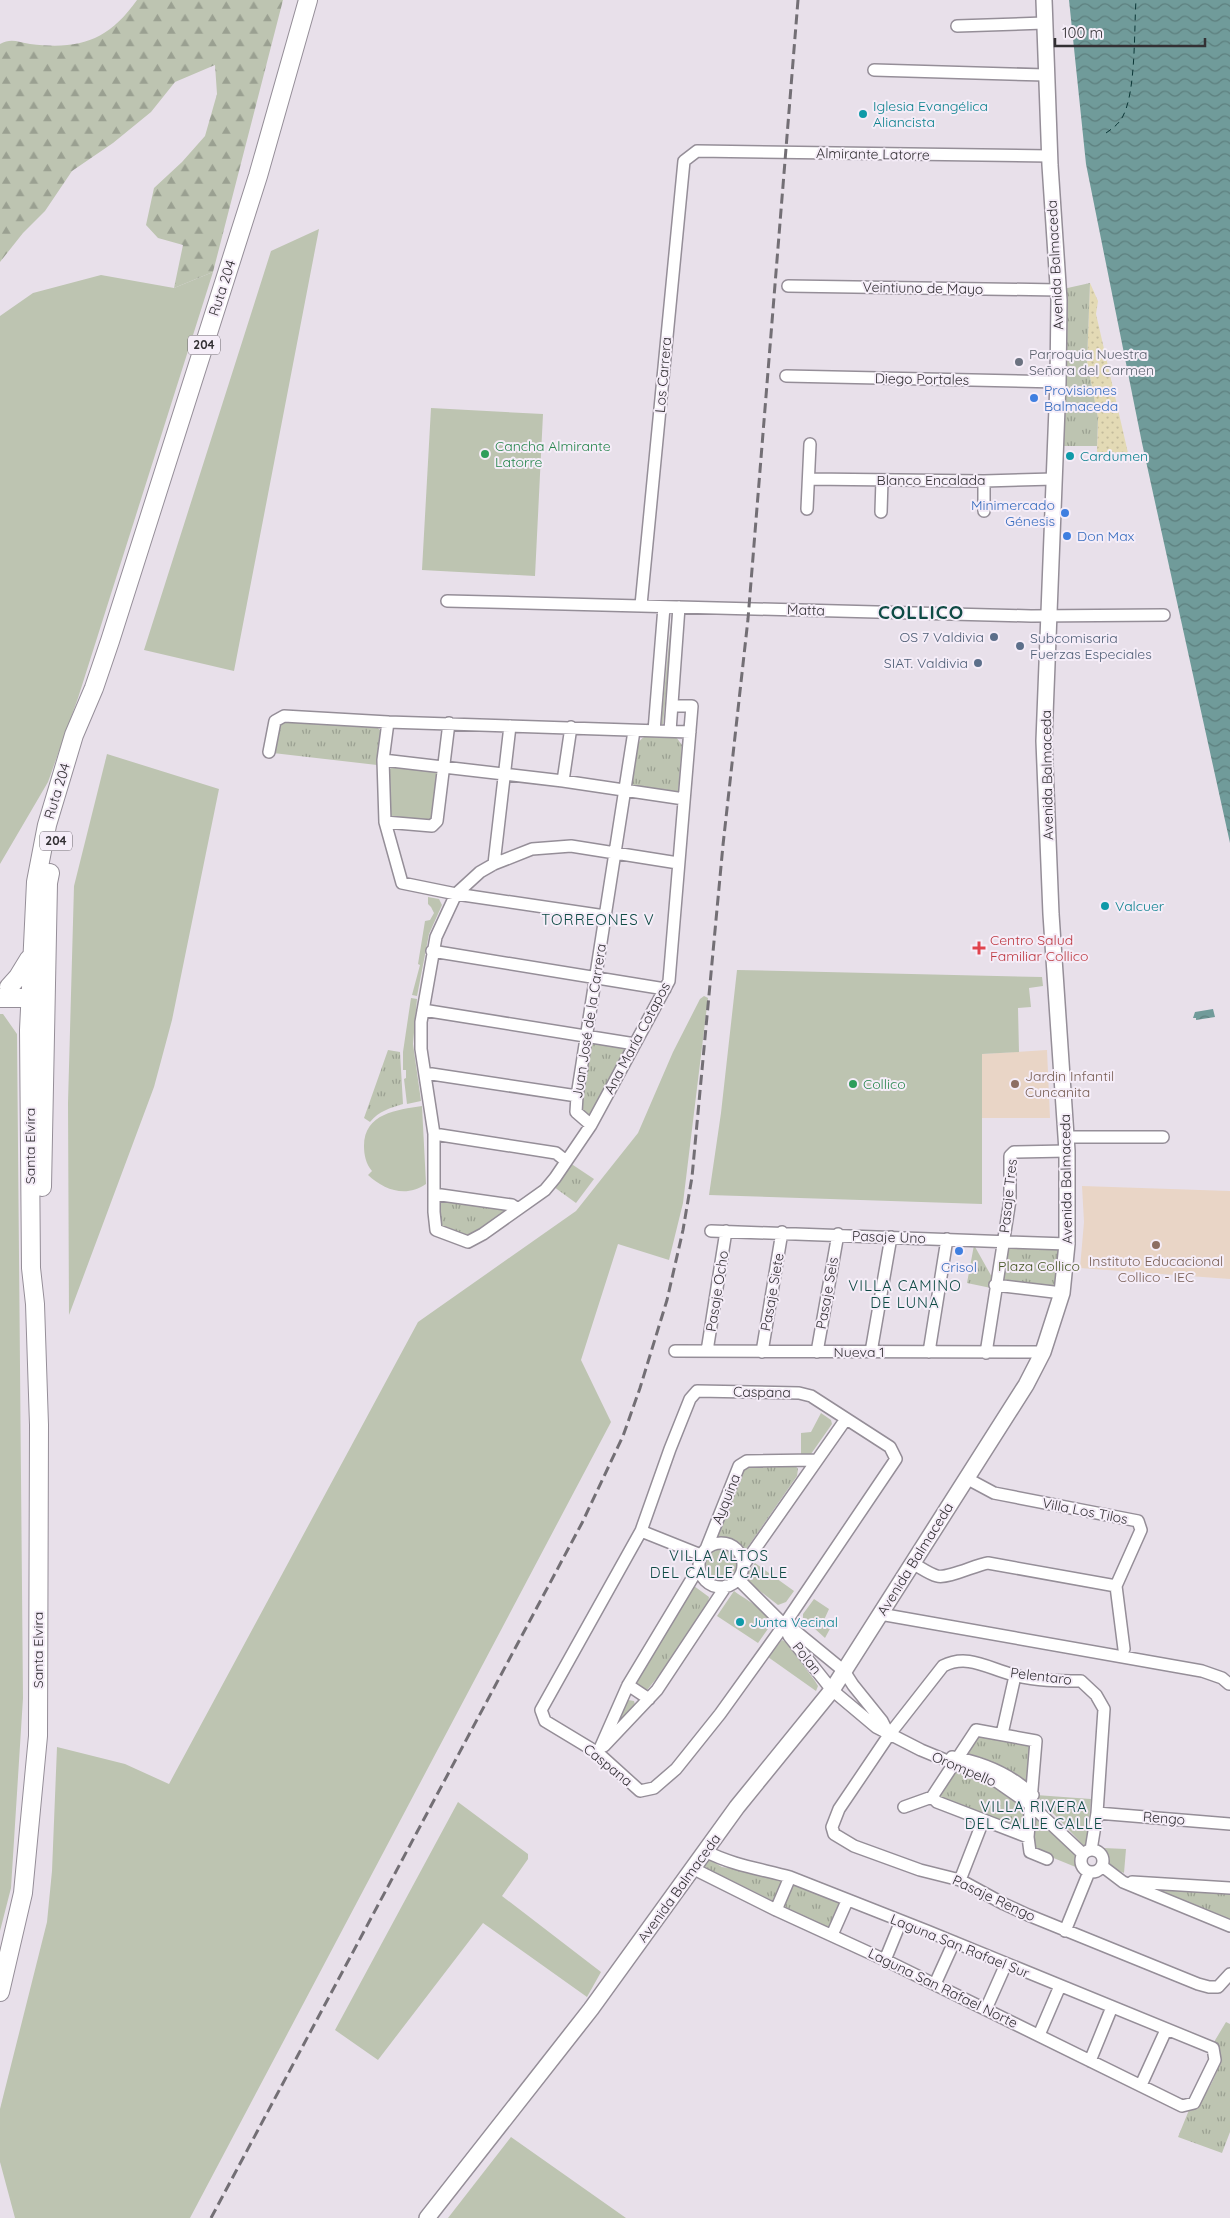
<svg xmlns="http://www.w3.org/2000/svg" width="1230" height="2218" viewBox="0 0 1230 2218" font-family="Quicksand,sans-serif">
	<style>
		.commercial { fill: #e9d5c6 }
		.grass { fill: #bdc4b1 }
		.forest { fill: url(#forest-firs) }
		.sand { fill: url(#sand-dots) }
		.park { fill: url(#park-tufts) }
		.water { fill: url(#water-waves) }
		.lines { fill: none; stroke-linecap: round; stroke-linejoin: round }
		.ferry { stroke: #0a3636; stroke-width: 1; stroke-dasharray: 6 5; stroke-linecap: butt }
		.street-casing { stroke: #958e98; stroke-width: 14 }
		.secondary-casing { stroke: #958e98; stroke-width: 18 }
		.primary-casing { stroke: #958e98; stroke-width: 20 }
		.street { stroke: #fff; stroke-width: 11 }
		.secondary { stroke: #fff; stroke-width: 15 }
		.primary { stroke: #fff; stroke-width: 18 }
		.rail { stroke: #736f75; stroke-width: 3; stroke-dasharray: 10 5; stroke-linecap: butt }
		.culture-dot { fill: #0f9aa8; stroke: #f5edf8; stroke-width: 2 }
		.worship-dot { fill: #6b7280; stroke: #f5edf8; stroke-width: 2 }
		.shop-dot { fill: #3f7fe0; stroke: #f5edf8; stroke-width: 2 }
		.leisure-dot { fill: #2e9e5b; stroke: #f5edf8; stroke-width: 2 }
		.service-dot { fill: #5c6f8a; stroke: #f5edf8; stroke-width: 2 }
		.health-dot { fill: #e0444e; stroke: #f5edf8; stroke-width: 2 }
		.education-dot { fill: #8d6e63; stroke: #f5edf8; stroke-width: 2 }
		.labels { text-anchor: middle; stroke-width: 4; stroke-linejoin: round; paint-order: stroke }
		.shield { fill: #f5edf8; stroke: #6d696f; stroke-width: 1 }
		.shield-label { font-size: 12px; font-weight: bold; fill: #333034 }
		.culture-label { font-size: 14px; fill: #0d838f; stroke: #f5edf8; text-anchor: start }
		.street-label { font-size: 14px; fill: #333034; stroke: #f5edf8 }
		.worship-label { font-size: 14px; fill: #5b616d; stroke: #f5edf8; text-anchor: start }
		.shop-label { font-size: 14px; fill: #366cbe; stroke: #f5edf8; text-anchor: start }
		.leisure-label { font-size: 14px; fill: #27864d; stroke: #f5edf8; text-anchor: start }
		.service-label { font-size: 14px; fill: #4e5e75; stroke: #f5edf8; text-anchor: end }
		.health-label { font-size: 14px; fill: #be3a42; stroke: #f5edf8; text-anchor: start }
		.education-label { font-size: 14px; fill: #785e54; stroke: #f5edf8; text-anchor: start }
		.park-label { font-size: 14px; fill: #485826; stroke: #f5edf8 }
		.neighbourhood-label { font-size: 15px; letter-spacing: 1px; fill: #0f4b45; stroke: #f5edf8 }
		.district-label { font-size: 19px; font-weight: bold; letter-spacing: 1px; fill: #0f4b45; stroke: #f5edf8 }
	</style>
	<defs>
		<pattern id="forest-firs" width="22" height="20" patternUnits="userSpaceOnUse" patternTransform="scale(1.25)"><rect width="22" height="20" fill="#bdc4b1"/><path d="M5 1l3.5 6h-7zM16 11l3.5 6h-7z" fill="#9aa091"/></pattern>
		<pattern id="sand-dots" width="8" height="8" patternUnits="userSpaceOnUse" patternTransform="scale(1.25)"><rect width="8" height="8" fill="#e3dab5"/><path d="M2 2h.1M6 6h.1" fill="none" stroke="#c3bb9c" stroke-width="1.8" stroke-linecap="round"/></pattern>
		<pattern id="park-tufts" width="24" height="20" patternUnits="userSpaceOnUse" patternTransform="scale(1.25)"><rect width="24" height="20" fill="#bdc4b1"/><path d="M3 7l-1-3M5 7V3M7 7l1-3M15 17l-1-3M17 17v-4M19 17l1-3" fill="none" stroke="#9aa091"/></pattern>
		<pattern id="water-waves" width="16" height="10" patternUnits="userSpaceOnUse" patternTransform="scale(1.25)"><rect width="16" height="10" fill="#709b9a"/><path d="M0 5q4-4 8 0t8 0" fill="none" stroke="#5d7f7e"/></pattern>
	</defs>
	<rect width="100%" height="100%" fill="#e8e0ea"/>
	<path class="commercial" d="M1047 1050 1050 1118H982V1054Z
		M1082 1186 1230 1191V1279L1080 1268 1084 1222Z"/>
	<path class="grass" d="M319 229 234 671 144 650 271 251Z
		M213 272 78 698 48 782 0 864V316L33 293 101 275 174 288Z
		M431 408 543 414 535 576 422 570Z
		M672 612H674L663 724H661Z
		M107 754 219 789 172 1020 154 1087 69 1315 68 1103 74 886Z
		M393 766 439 771 433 823 390 819 387 772Z
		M428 897 439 899 442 905 429 934 417 996 412 995 420 965 418 964 425 921 430 920 434 913 431 907 428 904Z
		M737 970 1042 977 1043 986 1029 988 1031 1007 1018 1008 1019 1052 982 1054V1204L709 1195 721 1113Z
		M704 996 708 998 683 1203 669 1260 618 1244 581 1360 611 1422 190 2218H15L0 2162V2109L47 1922 52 1871 57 1747 125 1764 169 1784 418 1322 576 1211 638 1133 673 1052 700 999Z
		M411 998 417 999 413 1044 421 1101 407 1104 404 1079 406 1078V1070H403V1052Z
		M0 1014H3L17 1034 23 1698 11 1888 0 1931Z
		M422 1106 426 1184C406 1198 384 1190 368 1175L372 1171C366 1164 364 1155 364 1146 364 1113 397 1110 422 1106Z
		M821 1413 831 1420 832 1424 811 1454H801V1433L811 1432Z
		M703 1566a17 17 0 1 1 34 0a17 17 0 1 1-34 0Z
		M755 1563 794 1591 786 1602 778 1605 747 1581 746 1574Z
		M694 1586 709 1597 708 1603 665 1668 647 1690 642 1691 636 1686 635 1683Z
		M734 1591C746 1600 768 1610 770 1626L758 1643 717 1616Z
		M814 1599 829 1609 824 1620 832 1625 825 1638 803 1618V1614Z
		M782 1640 786 1642 815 1681 818 1686 816 1691 768 1657Z
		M628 1700 634 1701 636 1708 614 1733 624 1702Z
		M1036 1795 1091 1799 1087 1846 1085 1847Z
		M458 1802 528 1854V1859L502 1896 601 1972 587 1997 483 1923 378 2060 335 2030Z
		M1040 1817 1077 1856 1078 1868 1034 1850 1032 1834 1035 1821Z
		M1103 1848 1126 1849 1124 1873 1110 1867 1108 1854Z
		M511 2137 626 2218H448Z"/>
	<path class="forest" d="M137 0H283L213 272 174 288 183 245 158 238 146 225 154 188 182 162 205 136 217 94 215 65 175 82 151 112 113 143 72 171 45 211 23 233 0 262V44C11 38 18 42 30 44 79 50 108 41 137 0Z"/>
	<path class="sand" d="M1090 283 1098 301 1096 314 1128 453 1097 452 1098 418 1087 362Z"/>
	<path class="park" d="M1090 283 1087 362 1098 418 1097 446H1058L1063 289Z
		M284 721 375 725 382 732 377 765 273 753 278 725Z
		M647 736 676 737 682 745 678 795 629 789C631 775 632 739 647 736Z
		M589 1040 629 1046 594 1114H586L581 1109Z
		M388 1050 400 1052 403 1104C390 1108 379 1111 370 1122L364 1118Z
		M570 1163 594 1179 576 1203 554 1187Z
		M441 1198 512 1208 471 1237 467 1236 443 1228 440 1223Z
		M1007 1244 1059 1245 1056 1290 1003 1282Z
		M974 1245 993 1279 991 1288 967 1283Z
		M794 1464 798 1469 797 1476 745 1551 741 1553 735 1546 713 1537 740 1465Z
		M684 1605a8 8 0 1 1 16 0a8 8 0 1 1-16 0Z
		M652 1656a8 8 0 1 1 16 0a8 8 0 1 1-16 0Z
		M978 1735 1032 1745 1029 1788 964 1757Z
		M954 1768 986 1780 1028 1807 1025 1833 941 1799 937 1795Z
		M706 1858 722 1867 762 1873 839 1902 840 1906 832 1925 826 1927 712 1871 701 1864Z
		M1155 1889 1230 1891V1923L1155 1892Z
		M1226 2022 1230 2024V2132L1222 2153 1178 2137 1189 2110 1199 2106C1209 2086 1229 2062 1214 2042Z"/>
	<path class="water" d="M1069 0H1230V843L1142 443 1086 164Z
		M1213 1009 1215 1017 1196 1020V1018H1193L1195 1012Z"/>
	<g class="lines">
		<path class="ferry" d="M1106 133C1113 128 1119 124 1123 116 1136 91 1134 30 1136 0"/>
		<g class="street-casing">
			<path id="street" d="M957 26 1044 23
				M874 70 1046 75
				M788 286 1059 290
				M786 376 1058 382
				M809 479 984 481 1054 479
				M807 509 810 444
				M984 511V481
				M881 512 882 480
				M447 601 1031 616 1164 615
				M641 605 684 161 697 151 1050 156
				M672 706H692L669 981 591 1125 555 1178 545 1190 483 1234 468 1242 436 1230 434 1212V1134L421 1049V1022L436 937 456 894 480 872 494 864 532 849 571 846 678 863
				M388 722 383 760 385 822 402 883 456 894 605 916
				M654 731 664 607
				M670 731 679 607
				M269 752 275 721 284 716 388 722 690 732
				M383 760 563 781 684 799
				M563 781 571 727
				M385 822 432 826 437 821 449 723
				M494 864 510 726
				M432 951 665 989
				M423 1010 635 1044
				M425 1073 577 1096
				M591 1125 576 1112 577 1096 634 731
				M434 1134 556 1153 566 1161
				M1067 1137H1163
				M434 1194 512 1205 518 1209
				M711 1231 1067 1244
				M995 1285 1062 1293
				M675 1351 1043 1352
				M707 1351 726 1231
				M762 1352 782 1232
				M817 1352 838 1234
				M871 1352 891 1237
				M929 1352 947 1239
				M986 1353 1010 1200V1156L1014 1152 1067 1151
				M697 1391 799 1393 811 1396 890 1447 896 1459 784 1625 720 1714 676 1769 654 1788 640 1791 598 1753 545 1721 541 1710 641 1531 670 1449 690 1399Z
				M966 1478 994 1493 1138 1521 1141 1530 1116 1586 1124 1649
				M641 1531 701 1555
				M699 1565a22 22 0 1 1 44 0a22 22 0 1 1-44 0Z
				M706 1549 739 1466 747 1461 817 1460
				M912 1563C920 1567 929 1574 937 1576 948 1579 975 1565 988 1563L1116 1586
				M743 1566 846 1419
				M738 1579 784 1625 794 1630 844 1671 853 1685 882 1721 888 1733
				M880 1614 1202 1671 1222 1678 1229 1684
				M784 1625 789 1636 832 1690 876 1727 921 1750 996 1781 1032 1806 1083 1854
				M628 1685 649 1699
				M1002 1734 1015 1676
				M604 1746 657 1690 726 1586
				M598 1753 628 1685 699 1567
				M952 1757C981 1762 1010 1774 1033 1795
				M904 1807 932 1797
				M1097 1813 1230 1824
				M1028 1837 937 1802 932 1797 976 1730 1036 1741 1028 1837 1030 1852 1047 1859
				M1081 1861a11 11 0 1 1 22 0a11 11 0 1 1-22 0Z
				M1091 1850 1097 1813 1104 1709 1096 1695 1081 1681C1059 1681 1035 1681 1014 1675 989 1669 968 1653 943 1666L889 1735 839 1809 832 1827 834 1834 854 1846 920 1870 960 1880 1004 1904 1028 1915 1198 1984 1209 1987H1218L1230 1974
				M1102 1866 1123 1882 1230 1926
				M692 1868 776 1910 885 1960 1182 2106 1194 2103 1215 2060 1213 2048 927 1931 790 1877C761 1869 732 1865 705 1851
				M960 1880 983 1821
				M1132 1882 1230 1888
				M776 1910 790 1877
				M1065 1931 1089 1872
				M832 1935 847 1901
				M885 1960 901 1921
				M935 1984 954 1942
				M986 2009 1006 1964
				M1039 2035 1060 1986
				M1090 2061 1112 2007
				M1141 2085 1166 2030"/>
		</g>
		<g class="secondary-casing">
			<path id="secondary" d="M427 2218 591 2009 737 1807 832 1690 1026 1385 1043 1352 1062 1293 1067 1244V1151L1051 914 1044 741 1058 382 1059 300 1050 165 1044 0"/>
		</g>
		<g class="primary-casing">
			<path id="primary" d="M9 987 18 977 29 959
				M0 998H39
				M42 1187 48 883 50 873
				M0 1992 23 1893 38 1736 39 1425 35 1304 31 1268 29 1030 36 882 47 825 74 735 94 688 110 641 258 176 308 0"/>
		</g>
		<use href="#street" class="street"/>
		<use href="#secondary" class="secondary"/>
		<use href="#primary" class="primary"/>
		<path class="rail" d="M211 2218 582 1523 623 1436 640 1388 667 1300 683 1230 692 1177 723 845 748 619 798 0"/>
	</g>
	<g class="culture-dot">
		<circle cx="863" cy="114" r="5"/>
		<circle cx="1070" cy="456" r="5"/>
		<circle cx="1105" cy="906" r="5"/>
		<circle cx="740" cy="1622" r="5"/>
	</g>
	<circle class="worship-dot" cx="1019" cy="362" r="5"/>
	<g class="shop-dot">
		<circle cx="1034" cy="398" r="5"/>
		<circle cx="1065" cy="513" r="5"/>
		<circle cx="1067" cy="536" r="5"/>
		<circle cx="959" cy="1251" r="5"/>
	</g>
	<g class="leisure-dot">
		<circle cx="485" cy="454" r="5"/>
		<circle cx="853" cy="1084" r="5"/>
	</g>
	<g class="service-dot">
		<circle cx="994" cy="637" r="5"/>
		<circle cx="1020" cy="646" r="5"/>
		<circle cx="978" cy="663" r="5"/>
	</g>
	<path class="health-dot" d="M976.5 940.5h5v5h5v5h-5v5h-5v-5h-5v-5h5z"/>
	<g class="education-dot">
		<circle cx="1015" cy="1084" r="5"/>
		<circle cx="1156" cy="1245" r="5"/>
	</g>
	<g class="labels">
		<g class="shield">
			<rect x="188" y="335.5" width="32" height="19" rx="4"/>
			<rect x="40" y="831.5" width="32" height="19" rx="4"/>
		</g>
		<g class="shield-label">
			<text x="204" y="349">204</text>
			<text x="56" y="845">204</text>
		</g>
		<g class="culture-label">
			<text x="873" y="111">Iglesia Evangélica<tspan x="873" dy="16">Aliancista</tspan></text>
			<text x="1080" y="461">Cardumen</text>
			<text x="1115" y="911">Valcuer</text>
			<text x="750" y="1627">Junta Vecinal</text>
		</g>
		<g class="street-label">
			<text transform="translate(873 154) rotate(1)" y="5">Almirante Latorre</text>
			<text transform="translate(1055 265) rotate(-93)" y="5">Avenida Balmaceda</text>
			<text transform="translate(222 288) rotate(-72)" y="5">Ruta 204</text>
			<text transform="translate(923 288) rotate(1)" y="5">Veintiuno de Mayo</text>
			<text transform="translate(663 375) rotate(-85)" y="5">Los Carrera</text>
			<text transform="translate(922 379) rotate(1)" y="5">Diego Portales</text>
			<text x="931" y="485">Blanco Encalada</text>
			<text transform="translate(806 610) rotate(2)" y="5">Matta</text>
			<text transform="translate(1047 775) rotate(-91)" y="5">Avenida Balmaceda</text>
			<text transform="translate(57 791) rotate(-73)" y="5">Ruta 204</text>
			<text transform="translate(589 1021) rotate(-81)" y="5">Juan José de la Carrera</text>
			<text transform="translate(637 1038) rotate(-62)" y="5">Ana María Cotapos</text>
			<text transform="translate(30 1146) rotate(-90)" y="5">Santa Elvira</text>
			<text transform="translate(1066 1179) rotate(-91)" y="5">Avenida Balmaceda</text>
			<text transform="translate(1008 1196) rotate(-84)" y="5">Pasaje Tres</text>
			<text transform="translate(889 1237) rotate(2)" y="5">Pasaje Uno</text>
			<text transform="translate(717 1291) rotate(-81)" y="5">Pasaje Ocho</text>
			<text transform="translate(772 1292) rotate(-80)" y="5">Pasaje Siete</text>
			<text transform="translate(827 1293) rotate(-80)" y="5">Pasaje Seis</text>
			<text x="859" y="1357">Nueva 1</text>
			<text transform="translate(762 1392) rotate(1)" y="5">Caspana</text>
			<text transform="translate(726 1499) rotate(-68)" y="5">Ayquina</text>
			<text transform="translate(1085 1511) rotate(11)" y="5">Villa Los Tilos</text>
			<text transform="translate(915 1559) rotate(-58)" y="5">Avenida Balmaceda</text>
			<text transform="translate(38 1650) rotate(-90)" y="5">Santa Elvira</text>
			<text transform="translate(807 1658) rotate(51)" y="5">Polan</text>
			<text transform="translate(1041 1676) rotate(7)" y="5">Pelentaro</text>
			<text transform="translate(608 1765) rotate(39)" y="5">Caspana</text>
			<text transform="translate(964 1769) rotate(23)" y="5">Orompello</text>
			<text transform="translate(1164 1818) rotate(5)" y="5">Rengo</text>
			<text transform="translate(679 1888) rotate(-54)" y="5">Avenida Balmaceda</text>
			<text transform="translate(994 1898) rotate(25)" y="5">Pasaje Rengo</text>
			<text transform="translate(960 1946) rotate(22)" y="5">Laguna San Rafael Sur</text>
			<text transform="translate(943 1988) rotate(26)" y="5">Laguna San Rafael Norte</text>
		</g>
		<g class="worship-label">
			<text x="1029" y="359">Parroquia Nuestra<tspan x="1029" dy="16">Señora del Carmen</tspan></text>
		</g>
		<g class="shop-label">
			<text x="1044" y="395">Provisiones<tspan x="1044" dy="16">Balmaceda</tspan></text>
			<text x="1055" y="510" text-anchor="end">Minimercado<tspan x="1055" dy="16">Génesis</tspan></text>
			<text x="1077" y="541">Don Max</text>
			<text x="959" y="1272" text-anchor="middle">Crisol</text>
		</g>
		<g class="leisure-label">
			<text x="495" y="451">Cancha Almirante<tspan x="495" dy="16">Latorre</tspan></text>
			<text x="863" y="1089">Collico</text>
		</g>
		<g class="service-label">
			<text x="984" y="642">OS 7 Valdivia</text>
			<text x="1030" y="643" text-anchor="start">Subcomisaria<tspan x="1030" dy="16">Fuerzas Especiales</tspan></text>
			<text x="968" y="668">SIAT. Valdivia</text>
		</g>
		<g class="health-label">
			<text x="990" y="945">Centro Salud<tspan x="990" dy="16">Familiar Collico</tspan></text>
		</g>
		<g class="education-label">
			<text x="1025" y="1081">Jardin Infantil<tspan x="1025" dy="16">Cuncanita</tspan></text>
			<text x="1156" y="1266" text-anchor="middle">Instituto Educacional<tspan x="1156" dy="16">Collico - IEC</tspan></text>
		</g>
		<g class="park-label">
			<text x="1039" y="1271">Plaza Collico</text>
		</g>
		<g class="neighbourhood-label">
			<text x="598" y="925">TORREONES V</text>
			<text x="905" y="1291">VILLA CAMINO<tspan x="905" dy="17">DE LUNA</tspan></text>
			<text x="719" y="1561">VILLA ALTOS<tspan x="719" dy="17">DEL CALLE CALLE</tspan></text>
			<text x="1034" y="1812">VILLA RIVERA<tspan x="1034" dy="17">DEL CALLE CALLE</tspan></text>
		</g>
		<g class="district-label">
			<text x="921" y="619">COLLICO</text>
		</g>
	</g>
	<path d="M1055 38v8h150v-8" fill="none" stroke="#333034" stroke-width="2.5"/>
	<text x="1062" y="38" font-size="15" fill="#333034" stroke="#f5edf8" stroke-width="4" paint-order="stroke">100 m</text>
</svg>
